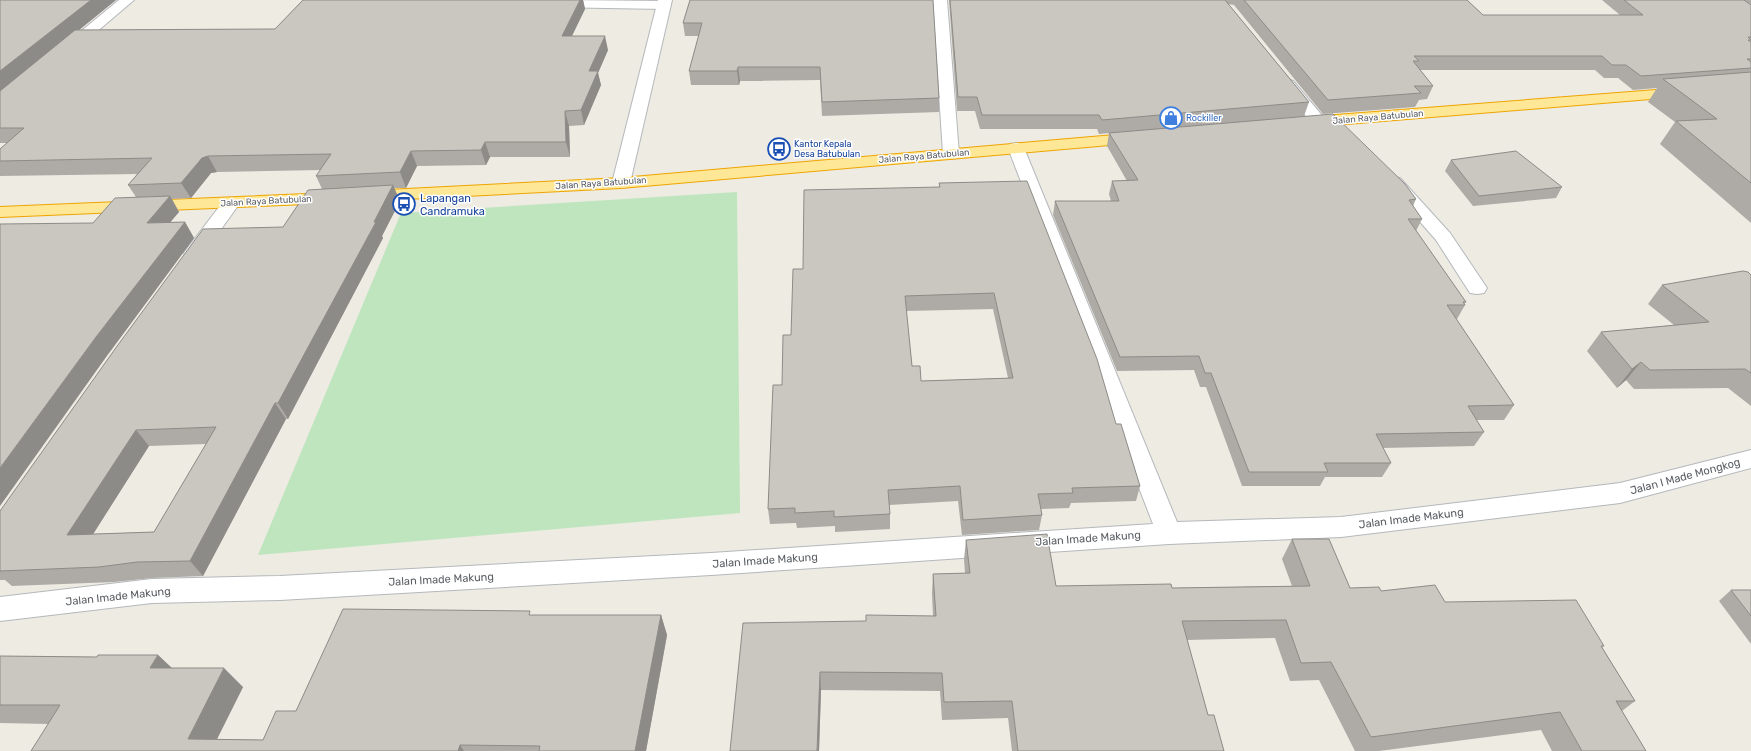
<svg xmlns="http://www.w3.org/2000/svg" width="1751" height="751" viewBox="0 0 1751 751" font-family="Rubik,sans-serif">
	<style>
		.green { fill: #bee5be }
		.lines { fill: none; stroke-linecap: round; stroke-linejoin: round }
		.service-casing { stroke: #b4b8bc; stroke-width: 2 }
		.minor-casing { stroke: #b4b8bc; stroke-width: 2 }
		.tertiary-casing { stroke: #b4b8bc; stroke-width: 2 }
		.trunk-casing { stroke: #efa400; stroke-width: 2 }
		.service { fill: #fff; fill-rule: evenodd }
		.minor { fill: #fff; fill-rule: evenodd }
		.tertiary { fill: #fff; fill-rule: evenodd }
		.trunk { fill: #fee897; fill-rule: evenodd }
		.wall { fill: #aeaba6; fill-rule: evenodd }
		.shaded-wall { fill: #8d8b87 }
		.building { fill: #cac7c1; stroke: #8d8b87; fill-rule: evenodd }
		.labels { text-anchor: middle; stroke-width: 3; stroke-linejoin: round; paint-order: stroke }
		.far-street-label { font-size: 9px; fill: #5a5e63; stroke: #fff }
		.far-shop-label { font-size: 9px; fill: #366cbe; stroke: #fff; text-anchor: start }
		.far-transit-label { font-size: 9px; fill: #164399; stroke: #fff; text-anchor: start }
		.transit-label { font-size: 11px; fill: #164399; stroke: #fff; text-anchor: start }
		.street-label { font-size: 11px; fill: #5a5e63; stroke: #fff }
	</style>
	<rect width="100%" height="100%" fill="#edebe2"/>
	<path class="green" d="M737 192 740 513 258 555 401 213Z"/>
	<g class="lines">
		<g class="service-casing">
			<path id="service" d="M554 0 664 1 669 2 671 5 669 8 664 9 549 7 547 4 549 1Z"/>
		</g>
		<g class="minor-casing">
			<path id="minor" d="M119 0H134L73 52 68 53 63 52 61 49 63 46Z
				M933 0H947L959 154 957 158 951 159 945 158 943 154Z
				M1288 79 1293 81 1325 119 1327 122 1325 125 1319 127 1313 125 1283 87 1280 84 1283 81Z
				M1016 143 1022 144 1024 148 1177 522 1341 517 1620 483 1751 450V468L1620 503 1341 537 1169 544 711 575 280 600 152 603 0 621V597L152 579 280 576 711 553 1153 524 1008 148 1010 144Z
				M1394 177 1400 178 1450 233 1487 288 1484 293 1477 294 1470 293 1436 240 1385 182 1388 178Z
				M231 198 237 199 240 203 201 257 194 259 187 257 184 253 187 249 225 199Z"/>
		</g>
		<g class="tertiary-casing">
			<path id="tertiary" d="M658 0H672L630 183 627 187 621 188 615 187 612 183Z"/>
		</g>
		<g class="trunk-casing">
			<path id="trunk" d="M1682 88 1687 90 1690 93 1687 96 1310 127 1304 125 1302 122 1304 119 1310 117Z
				M1138 133 1144 134 1146 138 1144 142 621 188 367 201 361 200 358 196 361 192 367 191 621 178Z
				M330 193 336 194 339 198 336 202 330 203 0 217V207Z"/>
		</g>
		<use href="#service" class="service"/>
		<use href="#minor" class="minor"/>
		<use href="#tertiary" class="tertiary"/>
		<use href="#trunk" class="trunk"/>
	</g>
	<path class="wall" d="M0 0H116L79 30 275 29 303 0H583L585 9 572 36 608 50 598 73 601 85 584 125 569 126 570 157H490L486 165 417 166 406 188H394L400 201 382 236 383 238 288 419H286L203 576 152 578 114 582 12 586 5 580H0V511L283 227 322 189 316 176 321 170 217 172 211 173 191 198 172 199 179 212 170 222H185L194 238 109 353 93 223 136 197 128 185 137 174 0 176V149L7 143H0ZM206 444 154 532 93 534 149 446Z
		M690 0 939 98V112L822 116 820 80 740 81 739 85H691L689 71 699 36H685L683 23Z
		M949 0H1467L1483 15H1620L1602 0H1751V223L1660 144 1675 122 1648 102 1657 88 1633 90 1618 78H1604L1595 70H1420L1433 86 1427 99 1419 100 1415 107 1323 114 1234 5 1228 4 1309 102 1304 116 1416 199 1413 206 1422 219 1416 231 1466 302 1464 304 1465 305 1457 319H1456L1514 405 1504 420H1476L1484 432 1474 446 1383 448 1391 463 1382 477H1325L1320 486H1242L1206 387H1200L1194 370 1117 371 1053 215 1055 201H1111L1109 194 1112 181H1127L1107 146 1109 133 1099 134 1097 129H980L975 111H957Z
		M1451 160 1562 187 1556 198 1473 206 1445 171Z
		M939 183 1116 424 1140 486 1136 501 1071 503 1069 508 1041 509 1042 515 1039 530 962 535 958 501 889 505 890 514V529L835 532V526L797 528 796 523 770 524 768 509 782 385 803 269 939 187ZM993 309 1008 378 921 381 912 366 906 311Z
		M1751 275V406L1728 388 1634 389 1626 380 1617 388 1587 351 1601 332 1674 325 1648 304 1662 285Z
		M1292 539 1350 588 1381 591 1445 602 1604 646 1602 647 1635 701 1622 711 1646 751H1552L1541 730 1379 751H1355L1319 680 1290 681 1275 638 1187 640 1208 715 1224 751H1012L1008 718 942 720 940 691 821 690 819 751H730L866 621 933 616 932 593 933 574 965 573 964 559 966 540 1056 586 1172 588 1292 586 1282 559Z
		M1731 590H1751V644L1719 601Z
		M532 615H661L667 635 646 751H31L49 724 0 723V656L97 657 158 655 172 668 243 687 217 739 263 740 296 711Z"/>
	<path class="shaded-wall" d="M91 0H116L0 94V71Z
		M580 0H583L585 9 565 50 562 36Z
		M605 36 608 50 598 73 601 85 584 125 581 110 589 71Z
		M738 67 740 81 739 85 737 71Z
		M565 111 569 126 570 157 566 142Z
		M485 142 490 157 486 165 481 150Z
		M411 151 417 166 406 188 400 172Z
		M208 156 217 172 211 173 191 198 181 183 202 158Z
		M393 185 400 201 382 236 383 238 288 419 278 403Z
		M170 196 179 212 157 238 147 223Z
		M185 222 194 238 109 353 0 506V468L96 337Z
		M1641 362 1626 380 1617 388 1632 369Z
		M275 403 286 419 203 576 190 561Z
		M136 430 149 446 83 550 67 535Z
		M661 615 667 635 646 751H635Z
		M158 655 178 674 150 668Z
		M224 668 243 687 211 751 188 739Z
		M820 672 821 690 819 751H817Z
		M460 745 464 751H458Z"/>
	<path class="building" d="M0 0H91L0 71Z
		M303 0H580L562 36H605L589 71H598L581 110 565 111 566 142H485L481 150 411 151 400 172 316 176 331 154 208 156 202 158 181 183 128 185 152 158 0 161V149L24 128H0V91L75 30 275 29Z
		M690 0H933L939 98 822 102 820 67H738L737 71H689L702 23H683Z
		M950 0H1225L1309 102 1102 120 1099 115H982L977 97H958Z
		M1244 0H1467L1483 15H1643L1624 0H1744L1751 5V37H1748L1751 40H1748L1751 42V59H1747L1751 62V68L1641 76 1626 65H1612L1602 56H1414L1419 61H1413L1433 86H1414L1421 93 1328 100Z
		M1751 72V183L1676 121 1717 119 1663 79Z
		M1333 114 1405 184 1416 199 1409 200 1422 219H1408L1466 302H1463L1465 305H1447L1514 405 1468 406 1484 432 1376 434 1391 463H1324L1328 472H1249L1211 373H1205L1199 356 1120 357 1055 201H1119L1112 181 1138 180 1109 133Z
		M1516 151 1562 187 1479 196 1451 160Z
		M1027 181 1097 359 1116 424H1121L1140 486 1072 488 1073 493 1038 494 1042 515 963 520 960 486 888 490 890 514 834 517V511L795 513V508L768 509 773 385H782L783 335H791L793 269H803L804 190 940 187 939 183ZM994 293 1013 378 921 381 920 366H912L905 296Z
		M393 185 374 222H376L306 351 278 403H275L190 561 137 562 99 567 0 571V511L115 349 203 229 283 227 308 190ZM216 427 154 532 67 535 136 430Z
		M170 196 147 223 185 222 96 337 0 468V224L93 223 115 198Z
		M1743 271 1748 272 1751 275V373L1745 369 1650 370 1641 362 1632 369 1601 332 1709 322 1662 285Z
		M1047 534 1056 586 1171 584 1172 588 1310 586 1292 539H1329L1350 588 1379 587 1381 591 1435 585 1445 602 1576 600 1604 646H1601L1635 701H1616L1646 751H1582L1560 712 1371 737 1331 662 1301 663 1286 620 1182 621 1208 715H1214L1224 751H1018L1012 701 944 702 942 673 820 672 817 751H730L743 623 866 621V615L936 616 933 574 970 573 966 540Z
		M1731 590H1751V616Z
		M343 609 530 611 529 615H661L635 751H539L540 746 460 745 458 751H31L60 705H0V656L97 657 98 655H158L150 668H224L188 739 263 740 276 711H296Z"/>
	<defs>
		<g id="shop-ring" transform="scale(1.15)"><circle r="9.5" fill="#fff" stroke="#3f7fe0" stroke-width="1.5"/><path d="M-5-2.5h2.3a2.7 3.5 0 0 1 5.4 0H5L5.5 6h-11ZM-1.5-2.5h3a1.5 2.3 0 0 0-3 0Z" fill="#3f7fe0"/></g>
		<g id="bus-ring" transform="scale(1.15)"><circle r="9.5" fill="#fff" stroke="#1a4fb4" stroke-width="1.5"/><path d="M-5-6H5V4H4V6H2V4H-2V6H-4V4H-5ZM-3.5-4V0h7V-4ZM-3.5 1.2v1.5H-2V1.2ZM2 1.2v1.5H3.5V1.2Z" fill="#1a4fb4"/></g>
	</defs>
	<g fill-rule="evenodd">
		<use href="#shop-ring" x="1171" y="118"/>
		<use href="#bus-ring" x="779" y="149"/>
		<use href="#bus-ring" x="404" y="204"/>
	</g>
	<g class="labels">
		<g class="far-street-label">
			<text transform="translate(1378 117) rotate(-5)" y="3">Jalan Raya Batubulan</text>
			<text transform="translate(924 156) rotate(-5)" y="3">Jalan Raya Batubulan</text>
			<text transform="translate(601 183) rotate(-4)" y="3">Jalan Raya Batubulan</text>
			<text transform="translate(266 201) rotate(-3)" y="3">Jalan Raya Batubulan</text>
		</g>
		<g class="far-shop-label">
			<text x="1186" y="121">Rockiller</text>
		</g>
		<g class="far-transit-label">
			<text x="794" y="147">Kantor Kepala<tspan x="794" dy="10">Desa Batubulan</tspan></text>
		</g>
		<g class="transit-label">
			<text x="420" y="202">Lapangan<tspan x="420" dy="13">Candramuka</tspan></text>
		</g>
		<g class="street-label">
			<text transform="translate(1685 476) rotate(-15)" y="4">Jalan I Made Mongkog</text>
			<text transform="translate(1411 518) rotate(-7)" y="4">Jalan Imade Makung</text>
			<text transform="translate(1088 538) rotate(-4)" y="4">Jalan Imade Makung</text>
			<text transform="translate(765 560) rotate(-4)" y="4">Jalan Imade Makung</text>
			<text transform="translate(441 579) rotate(-3)" y="4">Jalan Imade Makung</text>
			<text transform="translate(118 596) rotate(-6)" y="4">Jalan Imade Makung</text>
		</g>
	</g>
</svg>
